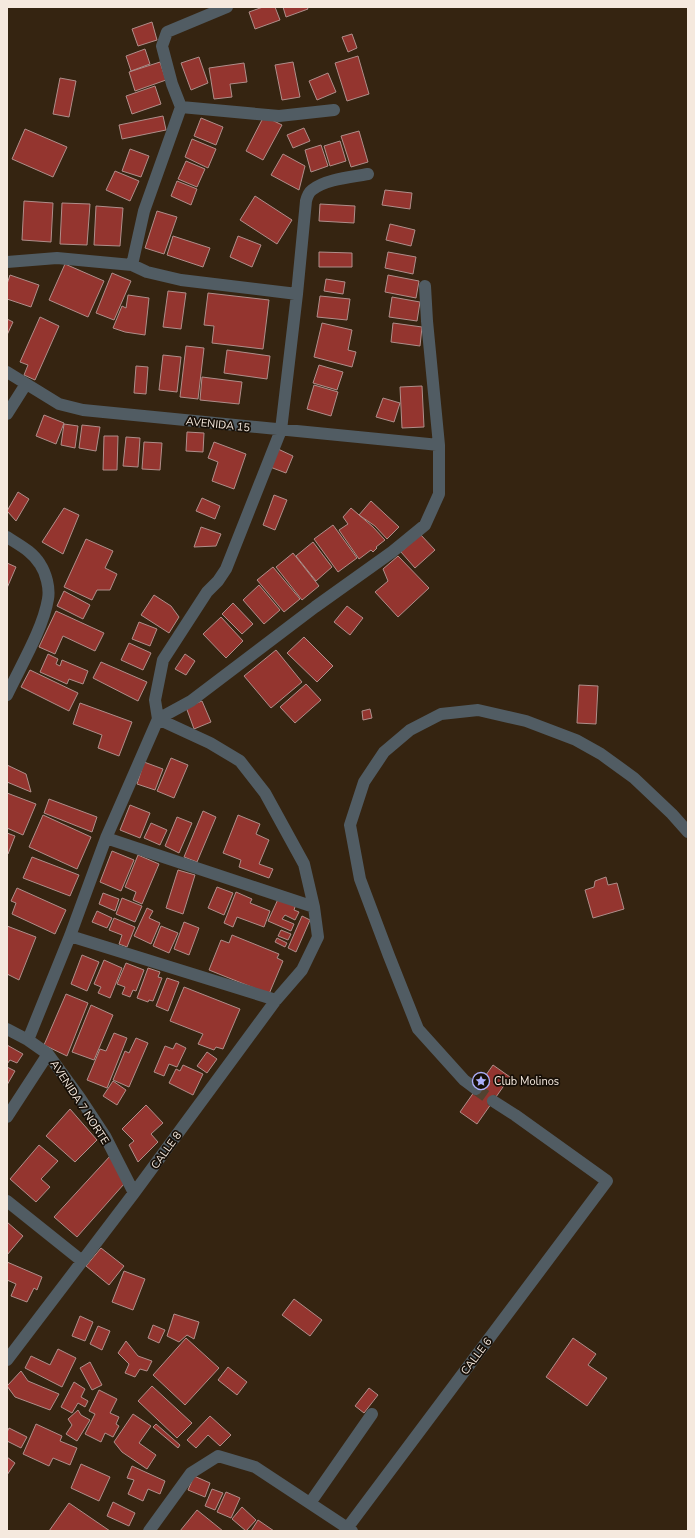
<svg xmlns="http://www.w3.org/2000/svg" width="695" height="1538" viewBox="0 0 695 1538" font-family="'Nunito Sans',sans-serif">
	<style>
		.building { fill: #94352f; stroke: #af8e8a }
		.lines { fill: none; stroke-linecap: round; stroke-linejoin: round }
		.minor-tunnel { stroke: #524230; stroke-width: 12; stroke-dasharray: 12 6; stroke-linecap: butt }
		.minor { stroke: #515c63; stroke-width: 12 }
		.labels { text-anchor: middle; stroke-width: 3.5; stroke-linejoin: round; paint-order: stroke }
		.street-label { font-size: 11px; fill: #f5e9de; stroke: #170f07 }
		.poi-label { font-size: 11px; fill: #f5e9de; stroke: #170f07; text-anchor: start }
	</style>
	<rect width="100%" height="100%" fill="#352411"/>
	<path class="building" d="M263 7H275L280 20 255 29 249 12Z
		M283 7H307L308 9 286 17Z
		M152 22 157 40 138 46 132 29Z
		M352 34 357 48 348 52 342 37Z
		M145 49 150 64 131 71 126 56Z
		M358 56 369 94 347 101 335 63Z
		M199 57 208 83 191 90 181 63Z
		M160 62 166 80 135 91 129 72Z
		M293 62 300 97 282 100 275 65Z
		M244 63 247 82 230 84 232 97 214 99 209 68Z
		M328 73 336 92 317 100 309 81Z
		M60 78 76 81 69 117 53 114Z
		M155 86 161 104 132 114 126 96Z
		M163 116 166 130 122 139 119 125Z
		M264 116 282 125 263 160 246 151Z
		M201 118 223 127 216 145 194 136Z
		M304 128 310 141 293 148 287 135Z
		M25 129 67 147 53 177 12 159Z
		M359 131 368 162 351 167 341 136Z
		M192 139 216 149 208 168 185 157Z
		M340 141 346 161 330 166 324 146Z
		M321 145 328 166 311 172 305 150Z
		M130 149 149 156 141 177 122 171Z
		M283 154 305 166 299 190 271 175Z
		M186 161 205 169 197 187 178 179Z
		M115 171 139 181 130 201 106 190Z
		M177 181 197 189 191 205 171 196Z
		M385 190 412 193 410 209 382 205Z
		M255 196 292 220 277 244 240 220Z
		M24 201 53 203 51 242 22 240Z
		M62 203 90 204 87 245 60 244Z
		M320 204 355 206 354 223 319 221Z
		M96 206 123 208 120 246 94 245Z
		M157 211 177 217 164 254 145 248Z
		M390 224 415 230 411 246 386 240Z
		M173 236 210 248 203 267 167 255Z
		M238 236 261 245 252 267 230 257Z
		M319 252 352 253V267H319Z
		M388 252 416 257 413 274 385 268Z
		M65 264 104 281 88 317 49 300Z
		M112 273 131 281 114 320 96 313Z
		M10 275 39 285 31 307 7 299V284Z
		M388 275 419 281 416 298 385 292Z
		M326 279 345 282 343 294 324 291Z
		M168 291 186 293 181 329 163 327Z
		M208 293 269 300 263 349 212 343 214 326 204 325Z
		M128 295 149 298 145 335 125 332 113 328 122 306 126 308Z
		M320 296 350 299 347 320 317 317Z
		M392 297 420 302 417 321 389 317Z
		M40 317 59 326 35 380 24 375 28 365 20 362Z
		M7 319 13 322 7 335Z
		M322 323 352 330 348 350 356 352 352 367 314 357Z
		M393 323 422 327 420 346 391 342Z
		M186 346 204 348 198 399 180 397Z
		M227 350 270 356 267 379 224 373Z
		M163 355 181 357 177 392 159 390Z
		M319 365 343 372 337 390 313 383Z
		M136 366 148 367 146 394 134 393Z
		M202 377 242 382 239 404 200 400Z
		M314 385 338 392 331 416 307 409Z
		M422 386 424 427 402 428 400 387Z
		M383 398 400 403 394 422 376 417Z
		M44 415 64 423 56 444 36 436Z
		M64 424 78 426 75 448 61 445Z
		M82 425 100 427 96 451 79 448Z
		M187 432 204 433 203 452 186 451Z
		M104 436H118L117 470H103Z
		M126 437 140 438 138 467 123 466Z
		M144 442 162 443 160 470 142 469Z
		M214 442 246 454 234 489 212 481 218 462 208 458Z
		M278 449 293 456 286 473 270 467Z
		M18 492 29 499 16 521 7 511Z
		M274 495 287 500 275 530 263 525Z
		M202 498 220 506 215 519 196 511Z
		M371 501 399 527 387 539 375 526 359 515Z
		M64 508 79 515 63 554 42 542Z
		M351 508 373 527 385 540 376 547 377 548 373 552 371 550 359 559 339 530 348 524 343 517Z
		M333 525 357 558 338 572 314 539Z
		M201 527 221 534 216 546 194 547Z
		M420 534 435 550 415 568 401 552Z
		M86 539 113 551 105 568 117 574 110 590H97L92 600 64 587Z
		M313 542 332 567 316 581 296 556Z
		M293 553 319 586 302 600 276 567Z
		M398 556 429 588 398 617 375 592 388 581 383 569Z
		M7 563 16 567 7 588Z
		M273 567 300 599 284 612 257 580Z
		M259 585 280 610 264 624 243 600Z
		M64 591 90 605 83 619 57 606Z
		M154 595 171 606 179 617 169 633 141 615Z
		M233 603 253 624 242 634 222 614Z
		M347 606 363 618 350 635 334 622Z
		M56 611 104 633 95 651 63 636 55 654 39 647Z
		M221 617 243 641 226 658 203 634Z
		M139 622 157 629 150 646 132 639Z
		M304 637 333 666 317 682 287 653Z
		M129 643 151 653 143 670 121 660Z
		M276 650 302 682 271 708 244 676Z
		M48 654 58 659 56 664 60 666 62 660 88 671 83 684 69 679 67 684 40 672Z
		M185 654 195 661 186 675 175 669Z
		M101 662 147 682 138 701 93 678Z
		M30 670 78 693 69 711 21 687Z
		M306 684 321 700 295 723 280 707Z
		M579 685 598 686 596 724 577 723Z
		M202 701 211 722 194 729 186 707Z
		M80 703 132 722 119 756 98 748 102 735 73 724Z
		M370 709 372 718 363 720 362 711Z
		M171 758 188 765 174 798 157 791Z
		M144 762 163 769 155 790 137 784Z
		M7 765 26 774 31 792 7 782Z
		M7 793 36 804 23 835 7 828Z
		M49 799 97 817 92 832 44 813Z
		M130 805 150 813 140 838 120 830Z
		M203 811 216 817 197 862 184 857Z
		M43 815 91 837 77 869 29 847Z
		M238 815 260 824 256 834 269 840 259 864 273 869 269 878 239 867 241 860 223 853Z
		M177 817 192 823 179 853 165 846Z
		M151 823 167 830 160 845 144 838Z
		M7 833 15 836 8 854H7Z
		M112 851 134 860 121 891 100 882Z
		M138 855 159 864 142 904 133 900 136 892 125 887Z
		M32 857 79 875 70 896 23 878Z
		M178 870 195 875 183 914 166 908Z
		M606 877 608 885 617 883 624 909 593 918 585 890 594 887 595 881Z
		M217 887 233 893 224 915 208 908Z
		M17 888 66 910 55 934 12 914 16 903 11 901Z
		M236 892 252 899 250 903 270 911 264 927 237 917 233 927 224 923Z
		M103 893 119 899 115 911 99 904Z
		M279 897 296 904 294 910 299 912 295 920 285 915 282 919 294 924 291 931 268 921Z
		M122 898 142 906 135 922 116 914Z
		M147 908 153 911 149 918 160 923 151 944 134 936Z
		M97 911 112 918 107 928 92 922Z
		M302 916 310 920 296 952 288 948Z
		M114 918 135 927 127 947 119 944 122 935 109 930Z
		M184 922 199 928 189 955 174 949Z
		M7 926 36 937 19 980 7 974Z
		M161 926 178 933 169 953 153 946Z
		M281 930 291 934 288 940 278 936Z
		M232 935 279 954 277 958 283 961 269 994 209 970 221 940 229 943Z
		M277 938 287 943 285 947 275 942Z
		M82 955 99 962 87 991 71 984Z
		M104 960 122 968 110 998 98 993 101 987 94 984Z
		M126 963 144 970 136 991 133 990 130 997 122 994 125 987 117 984Z
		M148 968 160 972 158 977 162 978 153 1001 149 1000 148 1002 137 998Z
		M167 978 179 982 168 1011 156 1006Z
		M184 987 240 1009 223 1049 216 1047 214 1050 198 1044 203 1034 170 1021Z
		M66 994 88 1003 67 1056 44 1045Z
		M91 1005 113 1015 94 1060 72 1052Z
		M114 1033 127 1038 107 1088 87 1080 100 1049 106 1051Z
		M136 1038 148 1043 129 1087 113 1080 125 1051 129 1053Z
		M176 1043 186 1048 177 1067 169 1064 164 1076 154 1072 165 1046 173 1049Z
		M7 1045 23 1054 17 1063 10 1060 7 1064Z
		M207 1052 217 1059 207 1073 197 1066Z
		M183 1065 203 1074 193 1095 169 1083 176 1069 180 1071Z
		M493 1065 510 1077 477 1124 460 1112Z
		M7 1067 15 1071 7 1085Z
		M113 1081 126 1090 117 1105 103 1096Z
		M146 1105 163 1123 151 1134 158 1142 138 1162 129 1145 134 1141 122 1129Z
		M70 1109 97 1140 75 1162 46 1136Z
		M39 1145 58 1161 41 1179 50 1187 36 1202 10 1179Z
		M111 1155 124 1184 77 1237 54 1217Z
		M7 1222 23 1236 7 1255Z
		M101 1248 124 1266 109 1285 86 1266Z
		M7 1262 42 1277 37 1290 34 1288 27 1302 11 1296 16 1284 7 1280Z
		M124 1271 145 1279 133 1310 112 1302Z
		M294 1299 322 1320 310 1336 282 1315Z
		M174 1314 199 1322 194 1339 187 1335 179 1342 167 1336Z
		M80 1316 93 1322 85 1341 72 1336Z
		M153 1325 165 1330 159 1343 148 1338Z
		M98 1326 110 1331 102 1350 90 1344Z
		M186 1338 219 1368 185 1405 153 1375Z
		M573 1338 596 1354 588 1365 607 1378 587 1406 546 1377Z
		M126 1341 138 1356 152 1361 147 1371 140 1369 135 1377 125 1373 129 1364 118 1353Z
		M58 1349 76 1358 62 1387 25 1368 31 1356 50 1365Z
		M90 1362 102 1385 92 1390 80 1368Z
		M228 1367 247 1382 237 1395 218 1380Z
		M21 1371 28 1381 59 1394 50 1410 15 1397 7 1386Z
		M74 1382 85 1389 81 1397 88 1401 85 1407 78 1403 72 1413 61 1407Z
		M152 1386 192 1423 177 1438 138 1401Z
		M369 1388 378 1395 364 1413 355 1406Z
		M99 1390 117 1399 110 1413 119 1417 116 1424 119 1426 113 1437 105 1433 101 1442 85 1434 95 1414 89 1411Z
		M78 1410 81 1415 90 1420 77 1441 66 1434 72 1425 68 1419Z
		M133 1414 151 1426 139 1443 156 1455 147 1469 122 1452 114 1442Z
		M210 1416 231 1435 220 1446 208 1435 196 1448 187 1440Z
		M36 1424 62 1436 60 1441 77 1448 70 1465 53 1458 49 1466 23 1454Z
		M156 1424 180 1445 178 1448 153 1427Z
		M9 1428 27 1437 21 1448 7 1441V1432Z
		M7 1457 15 1463 7 1475Z
		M81 1464 110 1477 99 1501 71 1488Z
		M132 1466 165 1481 160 1494 148 1489 143 1501 128 1494 134 1480 127 1478Z
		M194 1476 210 1483 205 1497 188 1490Z
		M212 1489 223 1493 215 1510 205 1506Z
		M226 1492 240 1498 231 1518 217 1512Z
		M113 1502 135 1513 129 1526 107 1516Z
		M69 1503 110 1531H49Z
		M242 1507 256 1520 246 1531 232 1519Z
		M197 1510 223 1531H180Z
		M258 1520 274 1531H251Z"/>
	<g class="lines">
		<path class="minor-tunnel" d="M476 1089 493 1101"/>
		<path class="minor" d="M181 107 279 116 334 110
			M7 262 57 258 132 265 147 272 181 280 297 294
			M132 265 144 211 181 107 172 84 162 46 167 32 227 7
			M7 372 59 404 83 410 439 445
			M7 414 26 384
			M7 537C19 545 32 551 40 564 46 573 50 588 48 599 43 629 20 667 7 695
			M158 719 191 701 315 607 392 552 425 525 439 494V445L427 321 425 286
			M106 838 314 907
			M70 936 276 1000
			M7 1029 28 1040 48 1054 80 1098 105 1136 134 1193
			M28 1040 70 936 106 838 158 719 155 700 163 660 207 592 218 581 226 569 281 430 297 294 306 201C307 197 308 193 312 190 325 179 352 177 368 174
			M476 1089 464 1080 418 1029 389 956 360 879 350 825 364 782 384 752 410 730 441 714 478 710 526 721 576 740 601 754 634 778 672 814 688 832
			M7 1117 48 1054
			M7 1201 82 1261
			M7 1360 134 1193 276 1000 302 970 318 937 314 907 304 864 265 793 240 761 210 743 158 719
			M310 1503 372 1414
			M149 1531 191 1473 218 1456 255 1467 352 1531
			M345 1531 607 1181 515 1115 493 1101"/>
	</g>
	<defs>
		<g id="sight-ring" transform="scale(0.9)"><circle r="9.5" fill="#170f07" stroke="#adaffb" stroke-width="1.5"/><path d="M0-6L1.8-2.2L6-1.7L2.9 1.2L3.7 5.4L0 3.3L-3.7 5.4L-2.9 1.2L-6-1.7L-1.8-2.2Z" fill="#adaffb"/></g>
	</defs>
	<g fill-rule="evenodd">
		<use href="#sight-ring" x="481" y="1081"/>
	</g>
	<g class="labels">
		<g class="street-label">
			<text transform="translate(218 424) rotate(6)" y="4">AVENIDA 15</text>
			<text transform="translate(80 1102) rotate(57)" y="4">AVENIDA 7 NORTE</text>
			<text transform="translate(166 1150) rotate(-54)" y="4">CALLE 8</text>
			<text transform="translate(476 1356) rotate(-53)" y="4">CALLE 6</text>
		</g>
		<g class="poi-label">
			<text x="494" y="1085">Club Molinos</text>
		</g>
	</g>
	<rect width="695" height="1538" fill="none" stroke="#f5e9de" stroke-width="16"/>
</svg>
